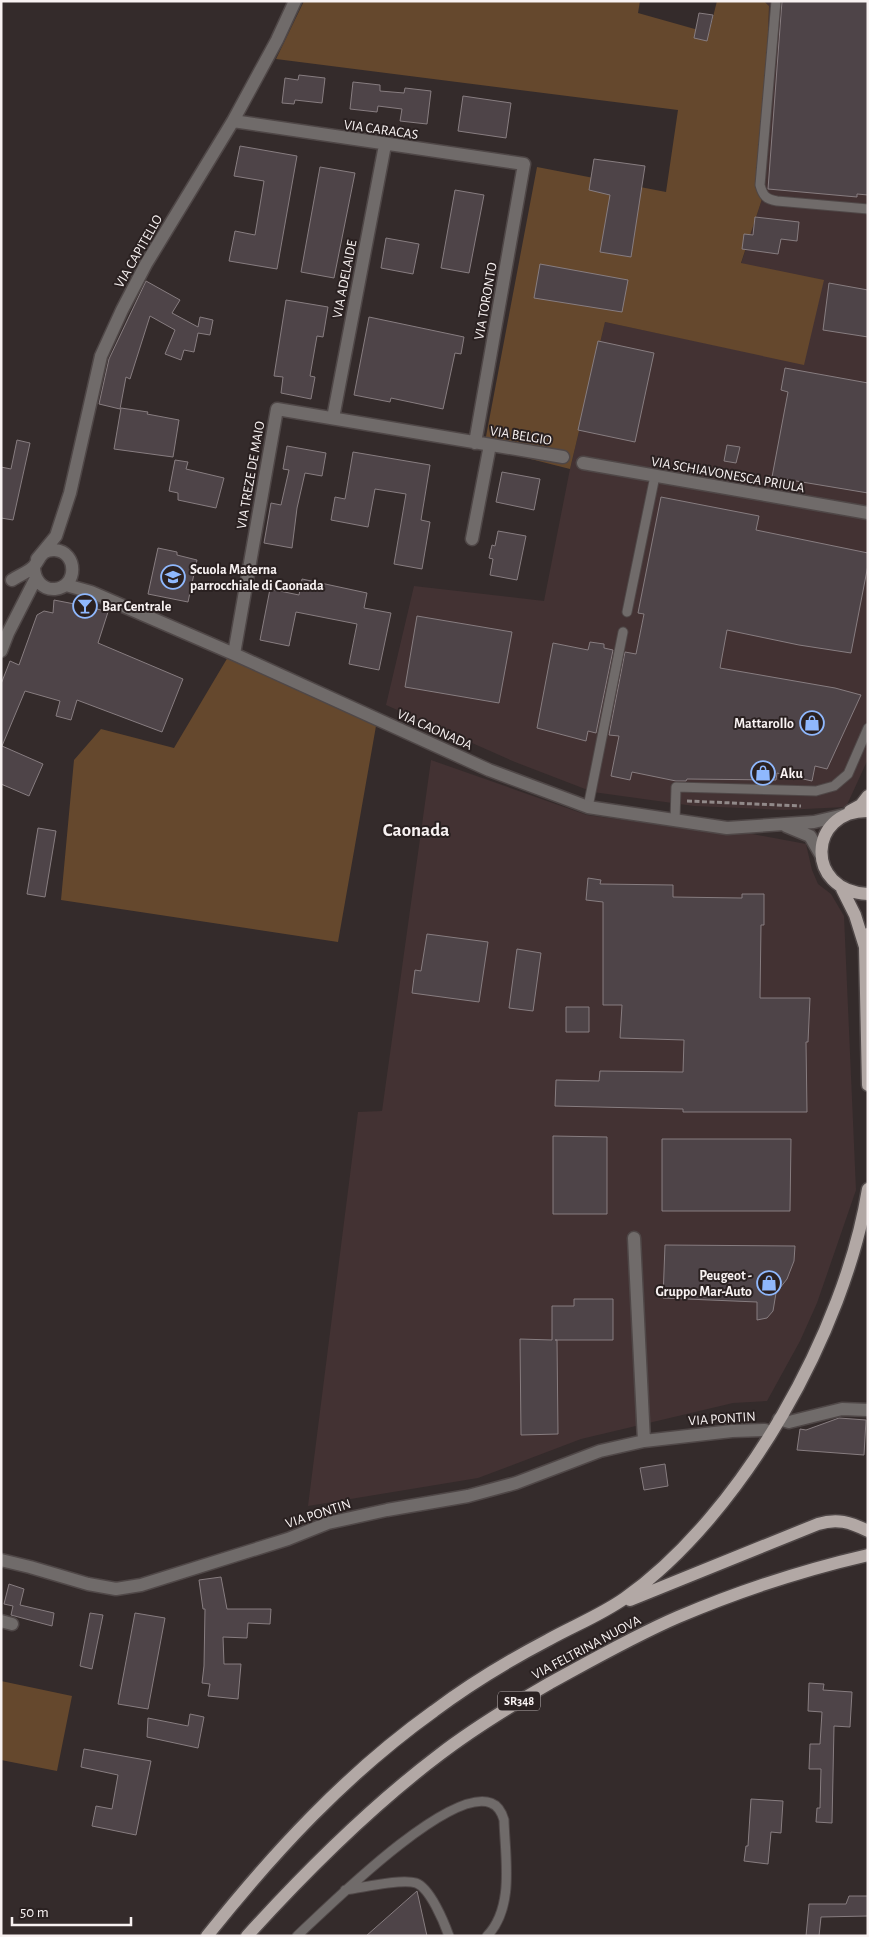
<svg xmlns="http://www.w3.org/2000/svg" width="869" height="1937" viewBox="0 0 869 1937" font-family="'Alegreya Sans',sans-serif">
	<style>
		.built { fill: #433233 }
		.green { fill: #65482d }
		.building { fill: #4e4448; stroke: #877d80 }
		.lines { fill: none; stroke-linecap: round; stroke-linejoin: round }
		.lane-casing { stroke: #4f4747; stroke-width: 11 }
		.street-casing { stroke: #4f4747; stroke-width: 15 }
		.primary-casing { stroke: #4f4747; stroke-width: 15 }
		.path { stroke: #918989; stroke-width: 3; stroke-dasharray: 5 2.5; stroke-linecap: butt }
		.lane { stroke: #706b6a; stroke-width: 9 }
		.street { stroke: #706b6a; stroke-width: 12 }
		.primary { stroke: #b2a8a5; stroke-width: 12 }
		.labels { text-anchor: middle; stroke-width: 4; stroke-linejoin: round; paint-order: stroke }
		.shield { fill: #2a2121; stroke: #bab3b3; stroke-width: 1 }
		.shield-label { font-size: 12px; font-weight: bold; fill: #f8f2f2 }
		.street-label { font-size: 14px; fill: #f8f2f2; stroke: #2a2121 }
		.poi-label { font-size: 14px; font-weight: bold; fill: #f8f2f2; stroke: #2a2121; text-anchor: start }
		.district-label { font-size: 19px; font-weight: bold; fill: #f8f2f2; stroke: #2a2121 }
	</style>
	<rect width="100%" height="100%" fill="#342b2b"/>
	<path class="built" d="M764 1H868V759L846 807 784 810 694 806 593 792 515 762 386 705 414 586 544 601 570 469 605 322 804 364 741 264 762 199 769 6Z
		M431 760 587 815 692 829 742 832 806 844 812 870 818 884 831 894 844 916 856 1190 817 1303 800 1341 767 1401 733 1403 581 1439 478 1478 308 1506 358 1112 382 1111Z"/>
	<path class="green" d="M304 1H640L638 13 709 33 717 1H764L769 6 762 199 741 263 824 280 804 365 605 322 570 469 484 447 537 167 666 192 678 110 276 59Z
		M228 657 376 726 338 942 61 900 74 760 101 729 174 748Z
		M1 1681 72 1696 57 1771 1 1760Z"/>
	<path class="building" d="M782 1H868V195L857 194V197L768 189Z
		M699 13 713 15 707 41 694 38Z
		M299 75 325 78 322 103 295 100 294 104 282 103 285 78 298 80Z
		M353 82 380 85V91L404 93 405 88 431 91 427 124 400 121 402 109 378 106 377 112 350 109Z
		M463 96 511 103 506 138 458 131Z
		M240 146 297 156 277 269 229 261 235 231 255 235 264 181 234 176Z
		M594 159 645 166 631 257 600 252 610 195 589 190Z
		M320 167 355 173 334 278 301 272Z
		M455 190 484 195 469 273 441 268Z
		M755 217 799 222 797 241 781 239 778 254 742 249 744 234 753 235Z
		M386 238 419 244 413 274 381 268Z
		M540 264 628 280 622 312 534 298Z
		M146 281 180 300 172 313 198 327 200 317 213 320 210 335 198 333 194 352 184 350 181 360 165 354 175 330 150 316 130 379 126 377 120 409 99 404 109 359Z
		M829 283 868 290V337L823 330Z
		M286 300 328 307 323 337 317 336 310 376 315 377 311 399 281 393 283 377 274 376Z
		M369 317 464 337 461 354 455 353 443 409 391 398 390 402 354 395Z
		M598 341 654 353 635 442 578 430Z
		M785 368 868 383V493L772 477 788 392 781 390Z
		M121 408 148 412 147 414 179 420 173 457 114 449Z
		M17 440 30 443 13 520 1 518V467L11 469Z
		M727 445 740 447 736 463 724 461Z
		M287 446 326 453 322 476 305 473 297 508 292 548 264 543 271 503 281 505 289 470 283 469Z
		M353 452 430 465 421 520 430 522 422 569 394 564 406 494 375 489 368 527 331 520 335 497 345 499Z
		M175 460 188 462 186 469 224 478 216 508 178 500V493L169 491Z
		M502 472 540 479 534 510 496 502Z
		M661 497 759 516 756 530 868 553V565L851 653 799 645 727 630 720 668 835 688 861 695 827 769 815 766 812 781 777 773 776 780 687 779 686 781H676L632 772 630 780 611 776 619 736 609 735 625 652 636 654 644 614 638 613Z
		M498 531 526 536 517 580 490 575 493 559 489 558 492 545 495 546Z
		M158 548 177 552V555L197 560 188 602 148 594Z
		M302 579 367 593 364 608 391 613 379 670 349 664 357 624 296 612 289 646 260 640 270 589 299 595Z
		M54 600 90 607 108 612 98 643 183 679 162 732 77 700 71 720 56 716 60 701 25 691 2 746 43 764 29 796 1 784V684L10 661 19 665 37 615 44 611 53 613Z
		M417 616 512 632 499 703 405 687Z
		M590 642 604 644V648L613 650 596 733 588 731 586 741 537 728 553 643 588 650Z
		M38 828 56 831 45 897 27 894Z
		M588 878 601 880 600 884 673 885V897L742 898V894H764V925H761L760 998H810L808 1042H806L807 1112H683V1109L555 1106 556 1080 599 1081 600 1071 683 1072 684 1040 620 1038 622 1005H603V902L586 900Z
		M427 934 488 942 479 1002 412 993 415 970 421 971Z
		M517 949 541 953 533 1011 509 1008Z
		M566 1007H589V1032H566Z
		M553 1136 607 1137V1214H553Z
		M662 1139H791L790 1211H662Z
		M665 1245 795 1246 794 1261 787 1279 776 1293 773 1311 767 1318 757 1320V1302L663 1298Z
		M574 1299H613V1340H555H557L558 1434 521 1435 520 1339 552 1340V1306H574Z
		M839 1418 866 1420 864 1455 797 1450 800 1429 806 1430Z
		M665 1464 668 1486 644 1490 640 1468Z
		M221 1577 227 1609H271L270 1624 248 1623 247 1638 223 1637 224 1664H241L238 1699 208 1696 210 1684 202 1683 204 1666 205 1609H203L199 1580Z
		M9 1584 24 1589 20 1605 54 1613 52 1626 11 1615 13 1606 4 1604Z
		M90 1613 103 1615 92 1669 80 1666Z
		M135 1613 165 1618 148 1709 118 1704Z
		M809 1683 824 1684 823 1690 852 1692 850 1727 834 1726 832 1823 816 1822 817 1808H820L821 1769H809L810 1744H820L822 1712 808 1711Z
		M190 1714 204 1717 198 1748 147 1737 148 1718 188 1726Z
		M84 1749 151 1761 136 1835 92 1826 96 1806 112 1809 118 1775 81 1767Z
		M751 1799 783 1801 781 1833 771 1832 768 1864 744 1861 746 1846H748Z
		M417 1891 427 1936H366Z
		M849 1896H868V1916L821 1917 819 1936H806L809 1904H846Z"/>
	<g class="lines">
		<g class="lane-casing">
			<path id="lane" d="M776 1 760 185C763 196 766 199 777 201L868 209
				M627 612 655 476
				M588 807 623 632
				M675 820 676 787 816 791 834 786 848 774 868 728
				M345 1890C362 1888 401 1878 416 1883 430 1888 444 1922 449 1936
				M297 1936C328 1907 449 1786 491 1803 499 1806 502 1813 504 1820 505 1857 515 1907 487 1936"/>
		</g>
		<g class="street-casing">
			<path id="street" d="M233 121 524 164 475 443
				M333 418 385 145
				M583 463 868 513
				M472 539 490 445
				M37 559 56 536 70 493 101 356 122 310 146 264 233 121 277 40 295 1
				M12 580C18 576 26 573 32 568 40 562 39 549 55 550 78 552 78 587 55 589 42 590 34 579 34 567
				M66 585 91 592 234 654 489 770 588 807 727 828 814 822 844 815
				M1 651 8 633 36 578
				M234 654 277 409 563 457
				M786 826 810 836 821 855
				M634 1238 644 1441
				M779 1419 789 1422 842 1409 868 1410
				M1 1560 30 1567 88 1584 116 1589 141 1585 288 1539 328 1523 387 1510 468 1496 516 1483 600 1451 644 1441 732 1431 765 1430 771 1432
				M1 1621 12 1624"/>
		</g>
		<g class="primary-casing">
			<path id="primary" d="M850 811 861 805 868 796
				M868 811C808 810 804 891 868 894
				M842 889 855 915 865 947
				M868 934 865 947 868 1085
				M630 1600 818 1524C837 1518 850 1522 868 1531
				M207 1936C274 1852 346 1774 434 1711 470 1684 508 1661 548 1640 573 1626 601 1615 625 1598 743 1514 845 1331 868 1189
				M247 1936C306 1871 369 1808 439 1755 474 1728 512 1705 550 1683 592 1660 634 1636 678 1617 739 1591 803 1570 868 1555"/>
		</g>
		<path class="path" d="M687 801 801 806"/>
		<use href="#lane" class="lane"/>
		<use href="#street" class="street"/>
		<use href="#primary" class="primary"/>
	</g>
	<defs>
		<g id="school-ring" transform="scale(1.25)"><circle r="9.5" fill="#2a2121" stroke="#8fb8fd" stroke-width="1.5"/><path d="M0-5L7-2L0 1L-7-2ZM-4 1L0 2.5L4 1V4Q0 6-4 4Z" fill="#8fb8fd"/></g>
		<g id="bar-ring" transform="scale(1.25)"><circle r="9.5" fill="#2a2121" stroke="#8fb8fd" stroke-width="1.5"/><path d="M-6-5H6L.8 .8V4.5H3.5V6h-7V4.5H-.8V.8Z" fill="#8fb8fd"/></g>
		<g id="shop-ring" transform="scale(1.25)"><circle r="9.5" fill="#2a2121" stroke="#8fb8fd" stroke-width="1.5"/><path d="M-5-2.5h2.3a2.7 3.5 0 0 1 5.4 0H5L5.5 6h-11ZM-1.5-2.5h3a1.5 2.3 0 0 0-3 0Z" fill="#8fb8fd"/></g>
	</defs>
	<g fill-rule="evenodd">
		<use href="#school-ring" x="173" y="577"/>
		<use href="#bar-ring" x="85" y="606"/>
		<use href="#shop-ring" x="812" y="723"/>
		<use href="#shop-ring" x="763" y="773"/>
		<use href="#shop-ring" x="769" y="1283"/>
	</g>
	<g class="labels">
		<rect class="shield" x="498" y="1691.5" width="42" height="19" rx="4"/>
		<g class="shield-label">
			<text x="519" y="1705">SR348</text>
		</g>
		<g class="street-label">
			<text transform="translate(381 129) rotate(8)" y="5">VIA CARACAS</text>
			<text transform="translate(138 251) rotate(-60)" y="5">VIA CAPITELLO</text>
			<text transform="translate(344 279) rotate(-79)" y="5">VIA ADELAIDE</text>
			<text transform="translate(485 301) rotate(-80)" y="5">VIA TORONTO</text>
			<text transform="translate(521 435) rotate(9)" y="5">VIA BELGIO</text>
			<text transform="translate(728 474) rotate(10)" y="5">VIA SCHIAVONESCA PRIULA</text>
			<text transform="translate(250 475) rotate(-80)" y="5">VIA TREZE DE MAIO</text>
			<text transform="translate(435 729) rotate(24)" y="5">VIA CAONADA</text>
			<text transform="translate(722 1418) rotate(-4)" y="5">VIA PONTIN</text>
			<text transform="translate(318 1513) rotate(-18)" y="5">VIA PONTIN</text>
			<text transform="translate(586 1647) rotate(-28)" y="5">VIA FELTRINA NUOVA</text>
		</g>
		<g class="poi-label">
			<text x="190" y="574">Scuola Materna<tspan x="190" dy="16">parrocchiale di Caonada</tspan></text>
			<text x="102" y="611">Bar Centrale</text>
			<text x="794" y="728" text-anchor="end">Mattarollo</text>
			<text x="780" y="778">Aku</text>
			<text x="752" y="1280" text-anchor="end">Peugeot -<tspan x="752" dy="16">Gruppo Mar-Auto</tspan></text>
		</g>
		<g class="district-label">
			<text x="416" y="836">Caonada</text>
		</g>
	</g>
	<rect width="869" height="1937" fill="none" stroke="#f8f2f2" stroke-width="5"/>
	<path d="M12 1917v8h119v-8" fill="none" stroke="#f8f2f2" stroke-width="2.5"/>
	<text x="20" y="1917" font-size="15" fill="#f8f2f2" stroke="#2a2121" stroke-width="4" paint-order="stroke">50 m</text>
</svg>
